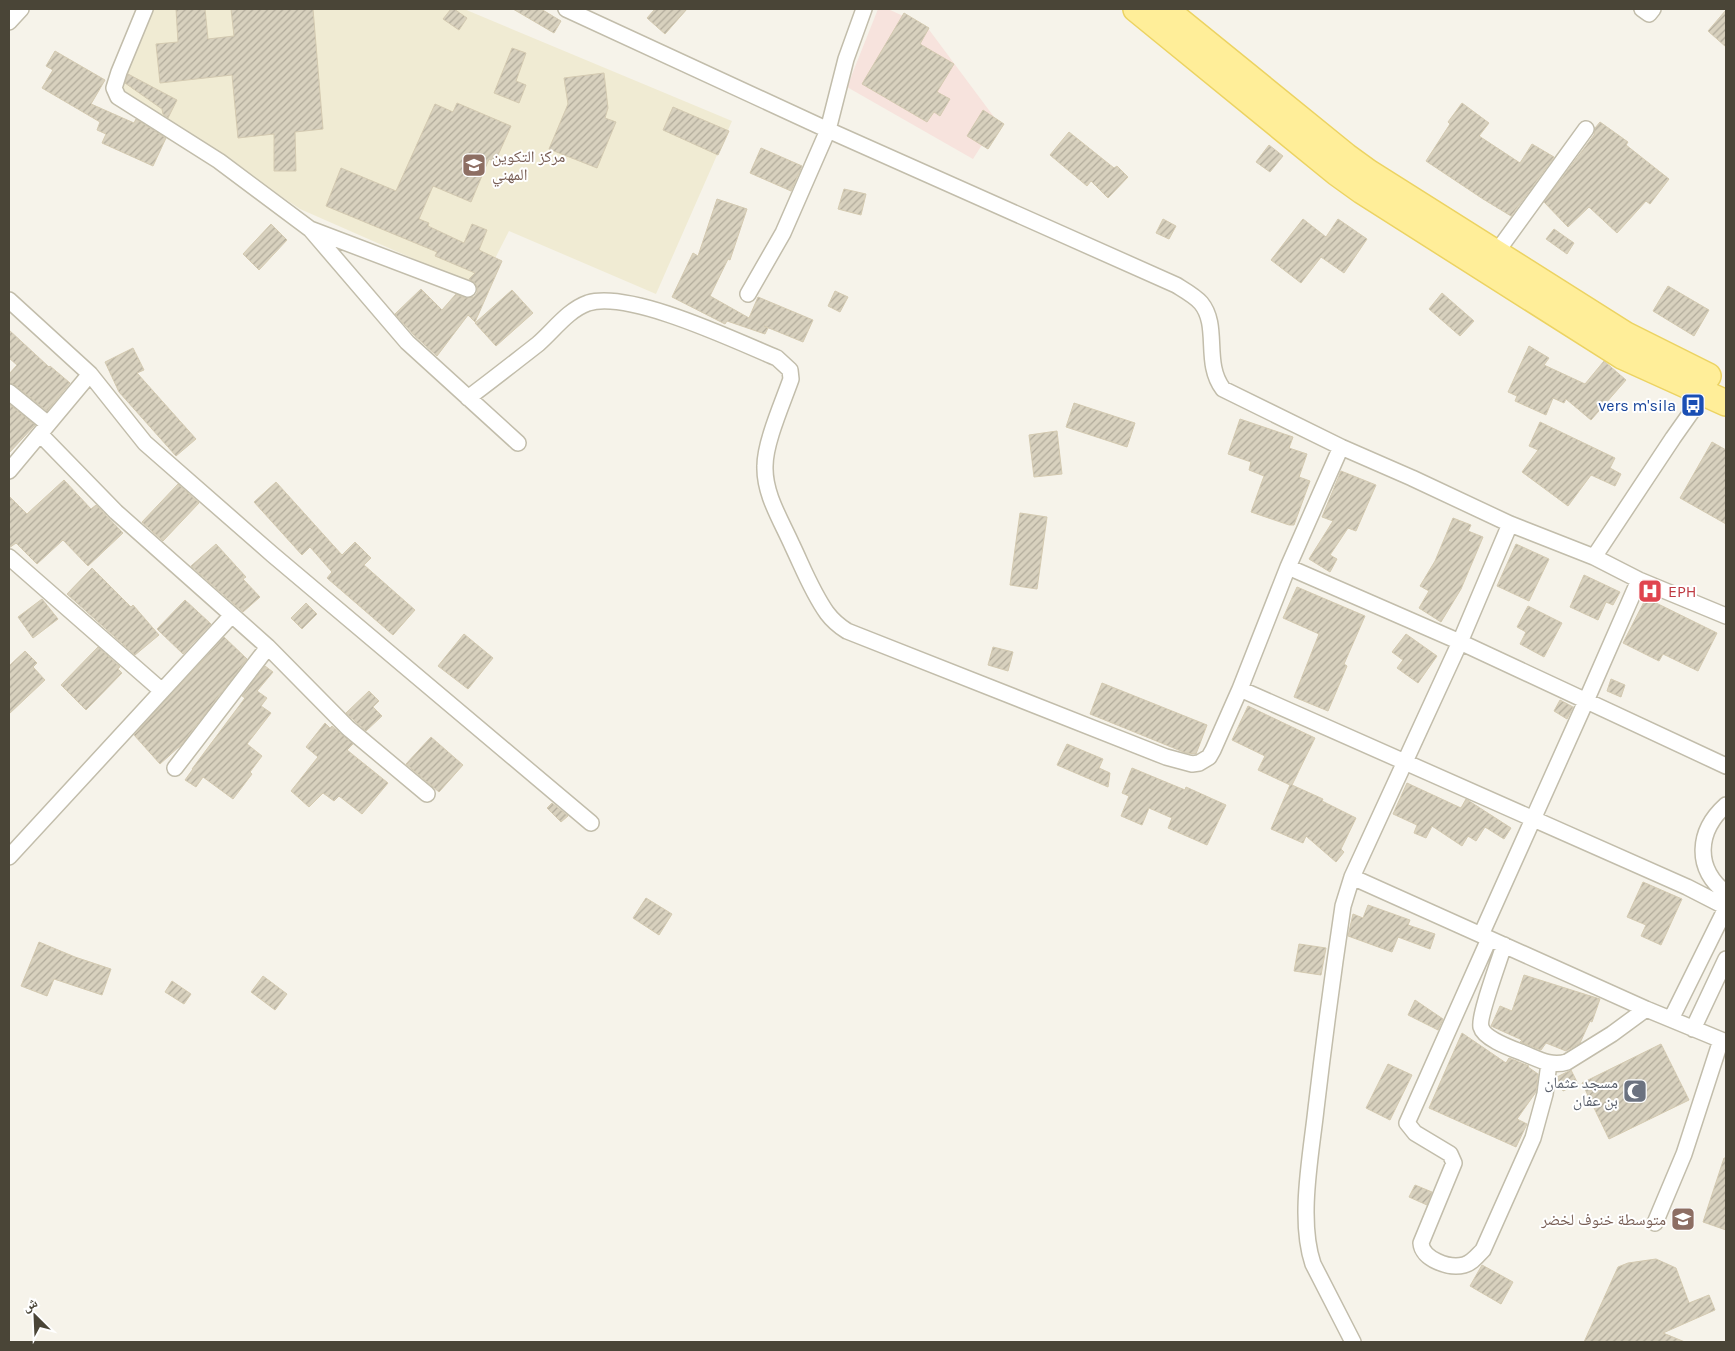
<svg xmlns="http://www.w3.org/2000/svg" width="1735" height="1351" viewBox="0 0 1735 1351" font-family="Karla,'Noto Naskh Arabic',sans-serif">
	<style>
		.education { fill: #f0ebd3 }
		.medical { fill: #f7e3dd }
		.building { fill: url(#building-hatch); stroke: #d4cab1 }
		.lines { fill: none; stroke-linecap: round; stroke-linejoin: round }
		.minor-casing { stroke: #c2bdab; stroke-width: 18 }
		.primary-casing { stroke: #ecd362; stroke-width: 28 }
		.minor { stroke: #fff; stroke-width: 15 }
		.primary { stroke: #fe9; stroke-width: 25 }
		.labels { text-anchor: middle; stroke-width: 4; stroke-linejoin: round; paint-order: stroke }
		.education-label { font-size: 16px; fill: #785e54; stroke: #fff; text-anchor: start }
		.transit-label { font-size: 16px; fill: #164399; stroke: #fff; text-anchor: end }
		.health-label { font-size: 16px; fill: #be3a42; stroke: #fff; text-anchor: start }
		.worship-label { font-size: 16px; fill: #5b616d; stroke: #fff; text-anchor: end }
	</style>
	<defs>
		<pattern id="building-hatch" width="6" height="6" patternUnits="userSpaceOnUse" patternTransform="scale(1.25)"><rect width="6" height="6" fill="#d8d1be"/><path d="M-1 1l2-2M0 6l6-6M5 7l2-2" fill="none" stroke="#b1ab9b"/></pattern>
	</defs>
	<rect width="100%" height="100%" fill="#f6f3ea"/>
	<path class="education" d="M138 9H464L732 121 656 294 509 231 480 288 300 209 109 81Z"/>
	<path class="medical" d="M878 9H888L927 27 997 121 973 159 847 87Z"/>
	<path class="building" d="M176 9H205L208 39 234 36 231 9H313L323 129 295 132 296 171H274V134L238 138 232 75 160 83 156 44 178 42Z
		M451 9H454L467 18 459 30 443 19Z
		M513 9H541L561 21 554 33Z
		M655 9H687L665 34 647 18Z
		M1726 10V47L1708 31Z
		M904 13 929 28 920 44 954 64 937 92 950 99 940 116 934 112 927 122 862 84Z
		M512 48 526 53 516 81 526 85 519 103 494 93Z
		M55 51 105 80 91 104 134 123 136 119 166 138 153 166 102 143 106 134 97 130 100 122 42 88 53 70 46 66Z
		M604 73 608 108 605 118 616 122 597 168 549 149 568 104 564 78Z
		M128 74 177 100 168 118 163 114 162 109 125 83Z
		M457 103 511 126 495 162 489 159 471 202 433 186 419 219 429 223 428 226 464 243 472 224 487 230 479 250 502 261 475 322 468 315 437 356 414 335 395 314 421 289 442 310 456 294 465 298 474 297 477 293V287L475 283 469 279 475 273 435 256 437 252 326 206 341 168 396 191 435 104 453 112Z
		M1462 103 1489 123 1479 136 1520 163 1532 144 1554 157 1511 216 1483 199 1426 161 1450 124 1448 122Z
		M673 107 729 131 718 155 663 130Z
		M983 110 1004 124 988 149 967 136Z
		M1600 122 1628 142 1626 145 1669 179 1650 204 1646 201 1617 233 1589 207 1568 227 1544 202 1594 135 1595 128Z
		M1069 132 1114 168 1117 166 1128 177 1108 198 1091 181 1087 186 1050 155Z
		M1269 145 1283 156 1270 172 1256 162Z
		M761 148 802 166 791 191 750 173Z
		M844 189 866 194 861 215 838 209Z
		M717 199 747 209 730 260 728 259 710 296 749 318 758 297 813 320 803 342 764 326 768 328 765 334 727 321 725 324 672 297 693 253 698 256Z
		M1163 219 1176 226 1169 239 1156 233Z
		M1303 219 1326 237 1338 219 1367 239 1344 273 1321 257 1301 283 1271 260Z
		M271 224 287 240 259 270 243 254Z
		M1554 229 1574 243 1567 254 1546 239Z
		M1668 286 1709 310 1694 336 1653 311Z
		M512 290 533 313 496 346 475 323Z
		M835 291 848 297 840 312 828 306Z
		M1442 293 1474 321 1460 336 1429 309Z
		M9 330 49 367 50 366 70 383 47 411 15 385 9 383V374L17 365 9 358Z
		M1529 346 1549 358 1544 365 1585 384 1604 361 1626 380 1591 420 1566 399 1564 403 1553 398 1546 415 1515 401 1517 396 1508 392Z
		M133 348 144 370 137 373 196 439 176 456 119 392 105 362Z
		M1074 403 1135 423 1127 447 1066 427Z
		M9 404 35 425 9 453Z
		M1240 419 1293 437 1289 448 1307 454 1299 477 1310 481 1294 525H1289L1251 512 1264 476 1249 470 1251 462 1228 454Z
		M1540 422 1615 458 1610 468 1621 474 1615 486 1591 475 1568 506 1522 472 1538 450 1529 446Z
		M1057 431 1062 474 1034 477 1029 435Z
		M1712 442 1726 450V524L1680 498Z
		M1341 471 1376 485 1356 531 1348 528 1330 555 1337 559 1330 572 1309 559 1333 521 1322 517Z
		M64 480 91 509 96 505 123 533 88 566 63 540 37 564 16 543 9 548V496L27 514Z
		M276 482 342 555 355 542 371 558 364 565 415 610 393 635 327 578 332 572 310 547 302 555 254 502Z
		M178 484 199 503 163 541 142 522Z
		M1020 513 1047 517 1037 589 1010 585Z
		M1453 518 1471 525 1468 531 1483 537 1461 589 1441 622 1419 608 1429 591 1420 586 1435 561Z
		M216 544 246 577 243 579 260 597 243 612 191 566Z
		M1516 544 1549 559 1529 601 1497 586Z
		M92 568 131 607 133 605 159 635 135 655 67 594Z
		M1584 575 1620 592 1613 605 1606 602 1598 620 1570 607Z
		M1297 587 1365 616 1344 664 1347 666 1328 711 1294 697 1319 634 1283 618Z
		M1646 598 1717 633 1698 671 1663 654 1659 661 1623 643Z
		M42 599 58 619 33 638 18 617Z
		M185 600 211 624 183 654 157 629Z
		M306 603 317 614 302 629 291 618Z
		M1528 606 1562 623 1544 657 1520 644 1526 632 1517 627Z
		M464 634 493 658 468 689 438 666Z
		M1406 634 1437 656 1418 683 1397 668 1403 660 1392 652Z
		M224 637 247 659 181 745 160 764 134 735Z
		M98 647 120 667 118 669 122 673 86 710 61 685Z
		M993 647 1013 652 1008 671 988 665Z
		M25 651 37 663 33 667 45 680 9 714V666Z
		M265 666 273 672 257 691 267 698 261 706 271 713 247 744 262 756 250 772 252 774 233 799 203 777 196 787 185 780 193 769H192L245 698 242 696Z
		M1611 679 1625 685 1621 697 1607 691Z
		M1102 683 1207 725 1196 754 1186 753 1090 714Z
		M369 691 379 701 373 707 382 716 366 731 346 713Z
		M1560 700 1573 707 1567 719 1554 711Z
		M1248 706 1315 738 1292 785 1323 799 1322 801 1356 818 1341 849 1344 852 1336 862 1306 836 1303 843 1271 829 1290 785 1258 770 1265 756 1232 740Z
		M325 723 330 728 332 726 353 744 347 750 388 783 362 814 339 796 334 801 323 793 309 807 291 791 318 757 306 747Z
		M431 737 463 765 439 792 406 764Z
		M1067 744 1103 759 1099 768 1110 773 1108 787 1057 765Z
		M1132 768 1185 790 1186 787 1226 805 1207 845 1168 828 1172 818 1149 808 1142 825 1121 816 1129 796 1122 793Z
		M1407 783 1461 808 1466 799 1511 828 1504 839 1485 827 1476 841 1468 836 1462 846 1432 826 1426 838 1414 833 1417 825 1393 814Z
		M552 803 568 816 561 822 547 808Z
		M1643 882 1682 899 1661 945 1641 936 1646 925 1627 917Z
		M646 898 672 914 659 935 633 918Z
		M1368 905 1410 920 1408 925 1435 934 1430 949 1398 937 1392 952 1348 936 1353 914 1363 918Z
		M39 942 75 957 111 969 102 995 54 979 47 996 21 986Z
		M1299 944 1326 948 1321 975 1294 971Z
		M1524 975 1600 999 1592 1022 1590 1021 1580 1043 1566 1051 1546 1043 1541 1050 1520 1042 1522 1040 1491 1026 1500 1006 1512 1011Z
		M263 976 287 994 275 1010 251 992Z
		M172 981 191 994 184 1004 165 992Z
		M1415 1000 1443 1019 1438 1030 1408 1015Z
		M1462 1033 1506 1063 1509 1058 1529 1066 1528 1067 1538 1074 1536 1092 1517 1119 1527 1124 1516 1147 1429 1108Z
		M1661 1044 1689 1100 1609 1139 1582 1083Z
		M1388 1064 1412 1075 1390 1120 1366 1108Z
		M1571 1070 1578 1084 1563 1091 1557 1077Z
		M1724 1158H1726V1230L1703 1222Z
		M1415 1185 1432 1192 1427 1205 1409 1197Z
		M1656 1259 1676 1268 1689 1303 1709 1295 1715 1310 1663 1333 1685 1342H1584L1618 1267 1628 1263Z
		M1482 1265 1513 1282 1501 1304 1470 1286Z"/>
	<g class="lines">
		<g class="minor-casing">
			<path id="minor" d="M145 9 119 72 114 88 118 97 219 161 310 229 468 289
				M566 9 828 130 1176 285C1184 290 1195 296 1201 303 1220 326 1203 363 1223 389L1341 447
				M1642 9 1649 14 1653 9
				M9 22 21 9
				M311 230 407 342 518 443
				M1496 253 1586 129
				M748 294 783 233 828 130 846 59 864 9
				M9 300 90 374 145 443 273 555 591 823
				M9 392 48 424
				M468 398C492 380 515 362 538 344 554 330 568 310 588 303 630 290 736 341 777 358L790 370 791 379C783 402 765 442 765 466 764 494 781 520 792 545 803 568 812 592 827 613 833 621 839 626 847 631L1166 757 1192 764 1199 763 1209 757 1213 750 1240 689
				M40 434 116 512 268 647 348 728 427 794
				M9 471 90 374
				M9 557 162 691
				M1594 557 1673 438 1709 387
				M1288 567 1341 447 1412 478 1510 524 1594 557 1639 580 1726 616
				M1726 766 1460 642 1288 567 1240 689 1687 887 1726 907
				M175 768 268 647
				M1726 805C1697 831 1694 868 1726 893
				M9 857 232 615
				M1352 877 1646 1009 1726 1042
				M1481 935 1586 701 1639 580
				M1489 939 1407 1123 1415 1133 1450 1154 1454 1163 1421 1243C1422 1259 1449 1269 1464 1265 1472 1263 1477 1256 1483 1250L1533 1138 1545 1094 1549 1063
				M1504 945C1500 959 1478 1017 1481 1027 1484 1039 1513 1049 1523 1053 1538 1059 1551 1067 1567 1062L1612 1034 1646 1009
				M1671 1019 1726 908
				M1693 1029 1726 959
				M1655 1223 1684 1154 1721 1040
				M1353 1342 1313 1264C1298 1220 1311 1155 1316 1109 1324 1041 1333 973 1343 906L1352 877 1460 642 1510 524"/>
		</g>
		<g class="primary-casing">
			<path id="primary" d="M1136 9 1337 173 1362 191 1622 356 1726 403
				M1165 9 1346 156 1368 172 1626 335 1708 376"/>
		</g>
		<use href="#minor" class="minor"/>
		<use href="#primary" class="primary"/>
	</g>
	<defs>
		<g id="university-square" transform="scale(1.25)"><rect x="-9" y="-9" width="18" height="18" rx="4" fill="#8d6e63" stroke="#fff"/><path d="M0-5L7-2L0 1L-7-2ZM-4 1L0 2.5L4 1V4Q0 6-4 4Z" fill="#fff"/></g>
		<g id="bus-square" transform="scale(1.25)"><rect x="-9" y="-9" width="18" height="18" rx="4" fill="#1a4fb4" stroke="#fff"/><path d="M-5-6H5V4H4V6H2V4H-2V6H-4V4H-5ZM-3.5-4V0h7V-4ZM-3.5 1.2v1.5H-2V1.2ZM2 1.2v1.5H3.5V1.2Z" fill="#fff"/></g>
		<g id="hospital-square" transform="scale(1.25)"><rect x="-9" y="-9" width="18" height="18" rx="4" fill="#e0444e" stroke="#fff"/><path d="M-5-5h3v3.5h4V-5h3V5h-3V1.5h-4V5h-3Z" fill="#fff"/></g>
		<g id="mosque-square" transform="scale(1.25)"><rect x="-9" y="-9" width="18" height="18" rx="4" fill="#6b7280" stroke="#fff"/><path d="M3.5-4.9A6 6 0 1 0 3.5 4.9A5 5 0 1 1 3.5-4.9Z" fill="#fff"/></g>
		<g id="school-square" transform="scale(1.25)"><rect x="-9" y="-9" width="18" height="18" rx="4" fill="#8d6e63" stroke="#fff"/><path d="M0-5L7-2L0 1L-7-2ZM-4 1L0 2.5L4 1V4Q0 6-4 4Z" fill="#fff"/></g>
	</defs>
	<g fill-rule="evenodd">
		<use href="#university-square" x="474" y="165"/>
		<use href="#bus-square" x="1693" y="405"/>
		<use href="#hospital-square" x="1650" y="591"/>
		<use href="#mosque-square" x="1635" y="1091"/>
		<use href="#school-square" x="1683" y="1219"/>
	</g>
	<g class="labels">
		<g class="education-label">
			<text x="492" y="162">مركز التكوين<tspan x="492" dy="18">المهني</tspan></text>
			<text x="1666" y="1225" text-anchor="end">متوسطة خنوف لخضر</text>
		</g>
		<g class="transit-label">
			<text x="1676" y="411">vers m'sila</text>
		</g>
		<g class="health-label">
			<text x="1668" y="597">EPH</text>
		</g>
		<g class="worship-label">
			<text x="1618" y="1088">مسجد عثمان<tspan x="1618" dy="18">بن عفان</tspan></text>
		</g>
	</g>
	<rect width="1735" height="1351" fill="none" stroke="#4a4537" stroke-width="20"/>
	<g transform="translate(35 1316) rotate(336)" stroke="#ffffff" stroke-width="4" paint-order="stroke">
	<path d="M0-4L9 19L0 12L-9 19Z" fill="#4a4537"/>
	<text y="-8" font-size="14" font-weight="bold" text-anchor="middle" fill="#4a4537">ش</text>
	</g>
</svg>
